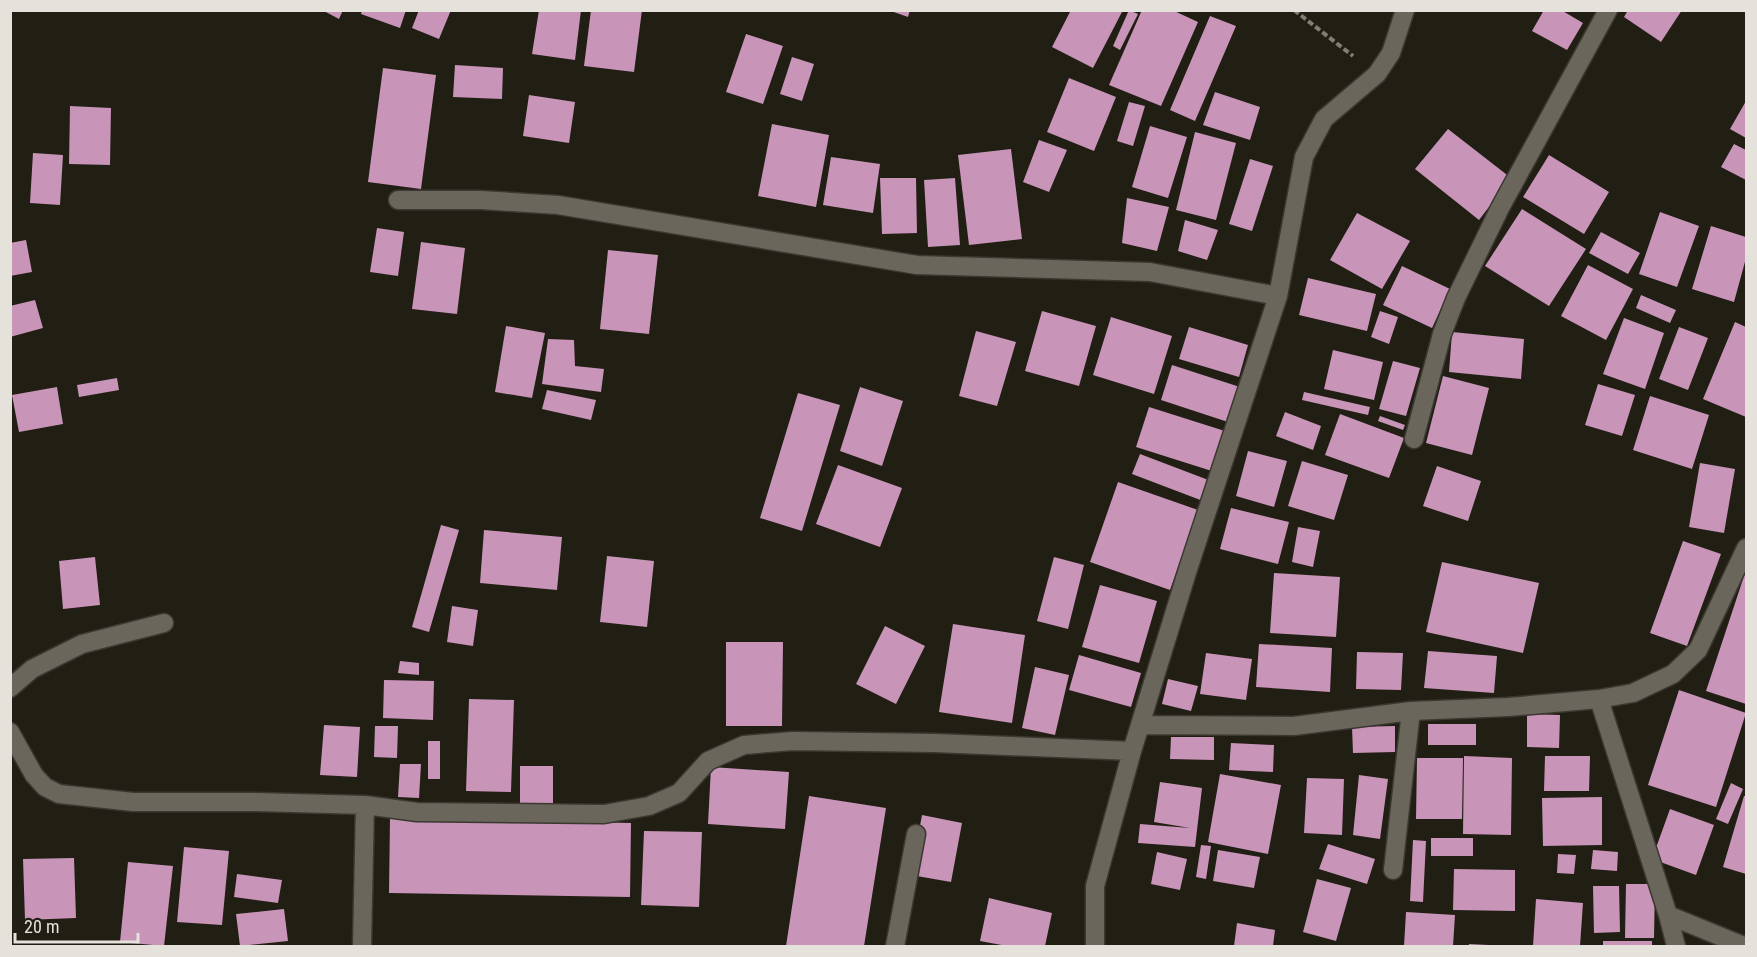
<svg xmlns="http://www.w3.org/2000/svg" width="1757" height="957" viewBox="0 0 1757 957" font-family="'Roboto Condensed',sans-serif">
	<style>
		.building { fill: #c895b8 }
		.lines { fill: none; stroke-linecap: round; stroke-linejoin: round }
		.street-casing { stroke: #3b3832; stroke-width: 21 }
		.path { stroke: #807e75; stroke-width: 4; stroke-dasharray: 6 3; stroke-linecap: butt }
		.street { stroke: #6a665b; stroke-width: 18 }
	</style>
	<rect width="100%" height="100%" fill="#211e14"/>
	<path class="building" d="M322 10H343L339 19Z
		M362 10H406L400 28 361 14Z
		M419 10H451L439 39 412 28Z
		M539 10H581L575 60 532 54Z
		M591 10H642L634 72 584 66Z
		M888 10H910L908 17Z
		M1071 10H1123L1093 68 1052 47Z
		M1129 10 1138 14 1120 50 1113 46Z
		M1142 10H1172L1198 22 1161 106 1109 85Z
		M1544 10H1561L1583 23 1567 50 1532 31Z
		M1628 10H1682L1661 42 1624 17Z
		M1210 16 1236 26 1195 121 1170 110Z
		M746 34 783 46 763 104 726 92Z
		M792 57 814 64 802 101 780 94Z
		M455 65 503 68 502 99 453 97Z
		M383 68 436 75 421 189 368 182Z
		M1069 78 1116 97 1094 151 1047 132Z
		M1215 92 1260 107 1250 140 1203 125Z
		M529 95 575 102 569 143 523 136Z
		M1746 101V138L1730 129Z
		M1129 102 1145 106 1133 146 1117 141Z
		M70 106 111 108 110 165 69 164Z
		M772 124 829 135 816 207 758 196Z
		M1150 126 1187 137 1168 198 1132 187Z
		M1448 129 1511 178 1479 220 1415 169Z
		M1195 132 1236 143 1216 220 1176 210Z
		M1039 140 1067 150 1049 192 1023 182Z
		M1734 144 1746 150V180L1721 167Z
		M1011 149 1022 239 969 245 958 155Z
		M33 153 63 155 60 205 30 203Z
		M1549 155 1609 192 1584 234 1523 197Z
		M831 157 880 164 873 213 823 205Z
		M1250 159 1273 166 1252 231 1229 224Z
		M880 178H916L917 233 882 234Z
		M955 178 960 245 928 247 924 180Z
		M1127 198 1169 207 1157 251 1122 243Z
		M1522 209 1586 249 1549 306 1485 266Z
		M1660 212 1699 226 1677 287 1639 274Z
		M1357 213 1410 241 1382 289 1330 260Z
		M1185 220 1218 230 1207 260 1178 251Z
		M1711 226 1746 237V258L1734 302 1692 289Z
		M377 228 404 232 398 276 370 272Z
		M1601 232 1640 253 1628 274 1589 253Z
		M26 240 32 272 10 276V243Z
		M421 242 465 248 457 314 412 309Z
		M608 250 658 255 649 334 600 329Z
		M1588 265 1633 289 1606 340 1561 316Z
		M1402 266 1450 289 1432 328 1383 305Z
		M1308 278 1376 294 1367 331 1299 315Z
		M1641 295 1676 310 1670 323 1636 308Z
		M35 300 43 328 10 337V306Z
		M1042 311 1096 326 1079 386 1025 371Z
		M1380 311 1398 317 1389 344 1371 337Z
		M1111 317 1172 336 1154 394 1093 375Z
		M1624 318 1664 333 1645 389 1603 374Z
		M1735 322 1746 327V417L1703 399Z
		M506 326 545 333 532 398 495 392Z
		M1189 327 1248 345 1239 377 1179 359Z
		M1679 327 1708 338 1688 390 1659 379Z
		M976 331 1016 342 997 406 959 396Z
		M1452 332 1524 339 1521 379 1449 372Z
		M548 339 574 340 575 366 604 369 601 392 542 384Z
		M1333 350 1383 362 1374 400 1324 389Z
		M1393 361 1420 368 1406 416 1379 409Z
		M1172 365 1243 388 1231 423 1161 400Z
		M1443 376 1489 388 1472 455 1426 443Z
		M117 378 119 390 79 397 77 385Z
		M1598 384 1635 395 1622 436 1585 425Z
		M57 387 63 424 19 432 12 395Z
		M860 387 903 401 882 466 840 451Z
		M547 390 596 400 591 420 542 409Z
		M1304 392 1370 407 1368 415 1302 400Z
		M798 393 840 405 802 531 760 518Z
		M1650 396 1709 415 1692 469 1633 450Z
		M1149 407 1228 432 1215 472 1136 447Z
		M1285 412 1321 426 1313 450 1276 436Z
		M1340 414 1404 438 1389 478 1325 455Z
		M1380 416 1405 425 1403 430 1378 421Z
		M1248 451 1287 461 1274 507 1236 496Z
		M1140 454 1211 481 1203 501 1132 474Z
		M1302 461 1348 475 1334 520 1288 506Z
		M1700 463 1735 469 1724 533 1689 527Z
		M838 465 902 488 880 547 816 524Z
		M1437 466 1481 481 1468 521 1423 506Z
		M1118 482 1198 510 1170 590 1090 562Z
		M1231 508 1289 522 1278 564 1220 549Z
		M441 525 459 530 429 632 412 627Z
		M1298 527 1320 531 1313 567 1292 562Z
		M484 530 562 537 557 590 480 583Z
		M1683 541 1721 554 1687 646 1650 633Z
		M607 556 654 561 647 627 600 622Z
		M95 557 100 605 63 609 59 561Z
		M1054 557 1084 565 1068 629 1037 621Z
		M1442 562 1539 583 1523 653 1426 632Z
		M1746 570V704L1706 691Z
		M1274 573 1340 577 1336 637 1270 633Z
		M1100 585 1157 601 1139 663 1082 647Z
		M452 606 478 610 473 646 447 642Z
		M953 624 1025 635 1012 723 939 712Z
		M885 626 925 646 896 704 856 684Z
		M726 642H783L782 726H726Z
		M1259 644 1332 648 1330 692 1256 687Z
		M1428 651 1497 656 1494 693 1424 688Z
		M1357 652 1403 653 1401 690 1356 689Z
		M1206 653 1252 659 1246 700 1200 694Z
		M1079 655 1141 673 1131 707 1069 690Z
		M400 661 419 663V675L398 673Z
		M1035 667 1069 675 1055 735 1022 728Z
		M1168 679 1198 686 1191 711 1162 704Z
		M384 680 434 681 433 720 383 718Z
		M1679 690 1746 713 1716 807 1648 785Z
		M469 699 514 700 511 792 466 791Z
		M1527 714 1560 715 1559 748 1527 747Z
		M1428 724H1476V745H1428Z
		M324 725 360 727 357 777 320 775Z
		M375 726H398L397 758 374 757Z
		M1395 726V752L1353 753 1352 727Z
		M1171 737H1214V760L1170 759Z
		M428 741H440V779H428Z
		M1231 743 1274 745 1273 772 1229 770Z
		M1464 756 1512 758 1511 835 1463 834Z
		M1545 756H1590L1589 791H1544Z
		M1417 758H1463L1462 819H1416Z
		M400 764H421L419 798 398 797Z
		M520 766H553V804H520Z
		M711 767 789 772 785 829 708 824Z
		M1220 774 1281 785 1268 854 1208 842Z
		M1359 775 1388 779 1380 839 1353 835Z
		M1307 778 1344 779 1342 835 1304 833Z
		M1160 782 1202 788 1195 847 1138 843 1140 824 1190 828 1154 822Z
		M1731 783 1743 789 1728 824 1716 819Z
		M809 796 886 808 864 946H786Z
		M1744 796H1746V874L1723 867Z
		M1602 797V845L1543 846 1542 798Z
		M1670 809 1714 825 1696 875 1652 859Z
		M922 815 962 823 951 882 911 875Z
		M390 818 631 823 630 897 389 893Z
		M644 831 702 832 699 907 641 905Z
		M1431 838H1473V856H1431Z
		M1413 840 1426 841 1423 902 1410 901Z
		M1328 844 1375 859 1367 884 1319 869Z
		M1201 845 1211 846 1206 879 1196 877Z
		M184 847 229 851 222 925 177 922Z
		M1218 850 1260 857 1254 888 1213 881Z
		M1593 850 1618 852 1617 871 1591 869Z
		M1157 852 1187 859 1180 890 1151 884Z
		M1558 854 1576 855 1574 874 1557 873Z
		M74 858 76 918 25 920 23 859Z
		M128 862 173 866 164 946 120 942Z
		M1454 869 1515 870V911L1453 910Z
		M237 874 282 880 278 903 234 897Z
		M1317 879 1351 888 1336 941 1303 932Z
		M1626 884H1655L1654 938H1625Z
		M1593 886H1619L1620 932 1594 933Z
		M989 898 1052 913 1045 946H1007L980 941Z
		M1536 899 1583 903 1580 946H1533Z
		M284 909 288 941 240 946 236 914Z
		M1406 912 1455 915 1453 946H1404Z
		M1237 923 1275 930 1273 946H1234Z
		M1603 941H1652V946H1603Z
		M1469 944 1489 945V946H1469Z"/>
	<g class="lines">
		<g class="street-casing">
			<path id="street" d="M398 200H481L558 205 917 265 1150 272 1278 296
				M1414 439 1442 334 1456 298 1500 208 1608 10
				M10 688 32 669 82 644 164 623
				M1599 699 1668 915 1744 946
				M1140 725 1294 726 1411 711 1508 707 1599 699 1633 693 1673 674 1698 650 1746 548
				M10 732 34 775 45 787 59 794 133 802H256L365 805 417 812 604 814 649 806 679 793 708 761 744 745 793 741 935 743 1132 751
				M1393 870 1411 711
				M1668 915 1676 946
				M362 946 365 805
				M895 946 916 834
				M1095 946V886L1132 751 1188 569 1278 296 1304 157 1324 119 1377 74 1391 53 1405 10"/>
		</g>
		<path class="path" d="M1294 10 1353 56"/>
		<use href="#street" class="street"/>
	</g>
	<rect width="1757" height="957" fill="none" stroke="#e4e2db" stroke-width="24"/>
	<path d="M15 933v9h123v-9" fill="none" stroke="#e4e2db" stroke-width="3"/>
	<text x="24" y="933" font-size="18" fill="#e4e2db" stroke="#211e14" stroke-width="4.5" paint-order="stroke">20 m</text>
</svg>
